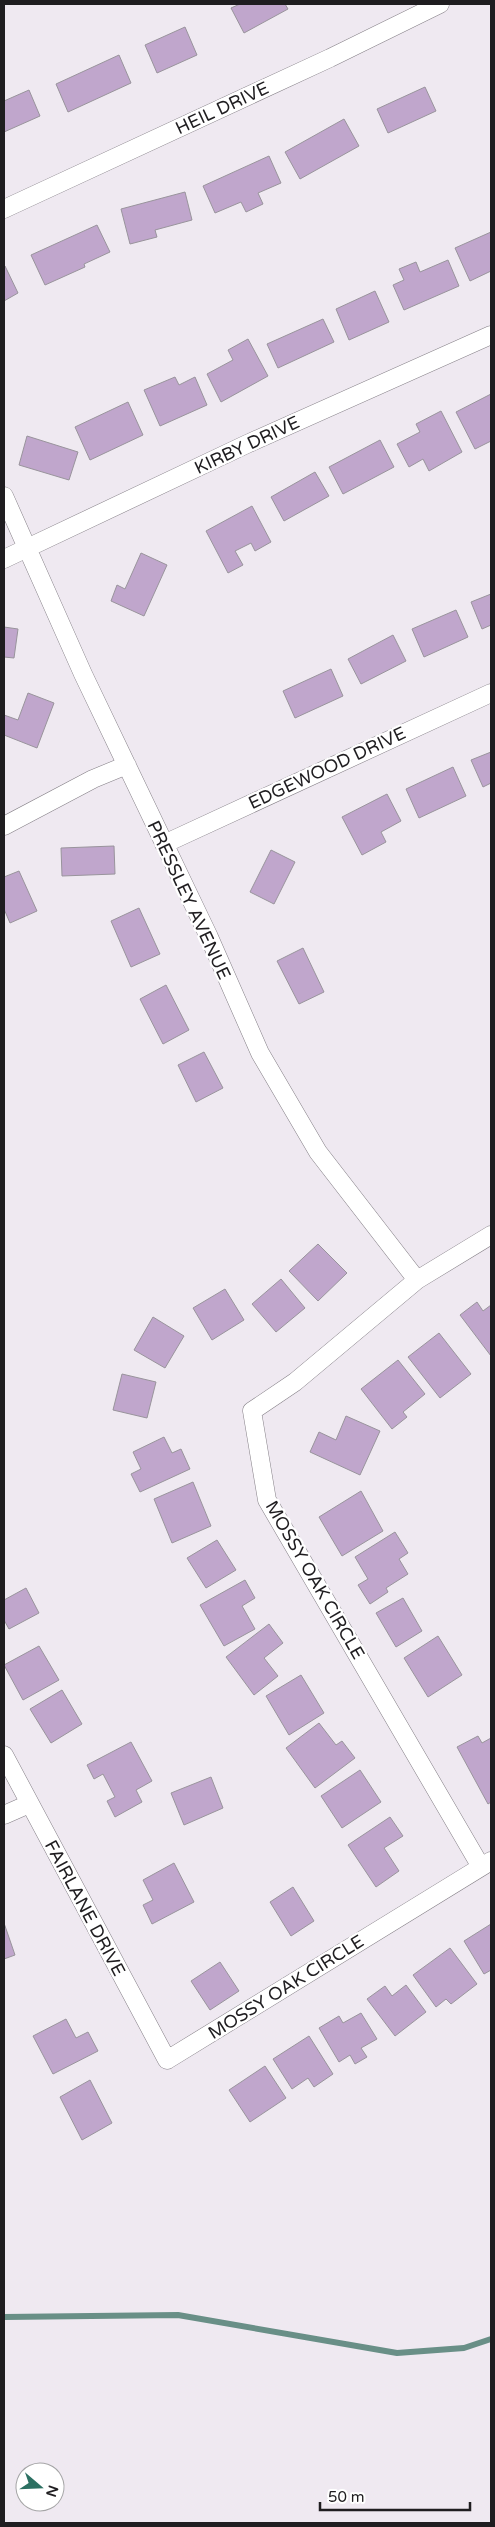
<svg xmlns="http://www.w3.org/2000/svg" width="495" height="2527" viewBox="0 0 495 2527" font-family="'Varela Round',sans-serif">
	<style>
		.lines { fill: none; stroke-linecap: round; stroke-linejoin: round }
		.stream { stroke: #698f87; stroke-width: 6 }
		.building { fill: #c0a6cc; stroke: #99949c }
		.minor-casing { stroke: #847f86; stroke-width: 19 }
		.minor { stroke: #fff; stroke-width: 18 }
		.labels { text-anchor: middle; stroke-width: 4.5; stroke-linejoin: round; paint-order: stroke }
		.street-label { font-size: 18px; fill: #1f1d20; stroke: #fff }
	</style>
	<rect width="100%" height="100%" fill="#efe9f1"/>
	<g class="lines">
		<path class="stream" d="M4 2317 178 2315 397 2353 464 2348 491 2339"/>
	</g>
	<path class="building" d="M240 4H285L288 9 244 33 231 8Z
		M185 27 197 55 157 73 145 45Z
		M119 55 131 83 68 112 56 84Z
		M425 87 436 111 388 133 377 109Z
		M29 90 40 116 4 132V101Z
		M344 119 359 146 300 179 285 152Z
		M269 156 281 183 258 193 263 204 246 212 241 202 215 213 203 186Z
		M185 192 192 220 155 230 157 237 130 244 121 209Z
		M97 225 110 252 84 264 85 267 45 285 31 255Z
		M491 232V271L470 281 455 248Z
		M448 260 459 286 404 310 393 285 404 280 399 269 416 262 420 272Z
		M5 266 18 293 4 301V267Z
		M375 291 389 322 349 340 336 309Z
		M323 319 334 342 278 368 267 344Z
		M248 339 268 376 221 402 207 374 233 360 228 350Z
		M175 377 179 385 195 377 207 405 160 426 144 390Z
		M491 394V441L475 449 456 412Z
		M128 402 143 435 90 460 75 427Z
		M441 411 462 452 429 471 423 459 409 467 397 444 420 432 416 424Z
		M27 436 78 452 69 480 19 465Z
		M380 440 394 467 343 494 329 467Z
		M315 472 329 496 284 521 271 497Z
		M252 506 271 542 255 551 251 543 235 551 243 565 228 573 206 531Z
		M141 553 167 565 144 616 111 601 117 585 125 589Z
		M491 594V625L482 629 471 602Z
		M456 610 468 637 424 657 412 629Z
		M4 627 18 629 14 658 4 657Z
		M393 635 406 661 361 684 348 659Z
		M331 669 343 696 295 718 283 691Z
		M28 693 54 703 37 748 4 735V715L18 720Z
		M491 752V783L483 787 471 760Z
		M453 767 466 796 419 818 406 789Z
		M387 794 401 821 381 832 386 842 362 855 342 817Z
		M114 846 115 874 62 876 61 848Z
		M271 850 295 862 274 904 250 892Z
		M19 871 37 911 10 923 4 909V877Z
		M139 908 160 954 131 967 111 921Z
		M303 948 324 992 299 1004 277 961Z
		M166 985 189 1030 163 1044 140 999Z
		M204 1052 223 1088 196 1102 178 1065Z
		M318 1244 347 1273 318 1301 289 1271Z
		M281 1279 305 1308 276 1332 252 1304Z
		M225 1289 244 1320 212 1340 193 1308Z
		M477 1302 483 1311 491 1305V1356L460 1315Z
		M153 1317 184 1336 165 1368 134 1350Z
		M439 1333 471 1374 440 1398 408 1357Z
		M398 1360 425 1394 403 1412 407 1417 392 1429 361 1389Z
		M122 1374 156 1382 147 1418 113 1410Z
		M346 1416 380 1431 360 1475 310 1452 319 1432 336 1440Z
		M164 1437 172 1453 181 1449 190 1469 140 1492 131 1474 141 1469 133 1452Z
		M193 1482 211 1526 172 1543 154 1499Z
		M361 1491 383 1531 342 1556 319 1517Z
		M395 1532 408 1553 399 1559 408 1574 386 1588 388 1592 370 1604 358 1585 368 1579 355 1557Z
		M217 1540 236 1570 206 1588 187 1558Z
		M245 1580 255 1598 242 1606 255 1629 224 1646 200 1605Z
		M26 1588 39 1613 9 1629 4 1620V1600Z
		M403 1598 422 1631 396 1647 376 1613Z
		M269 1624 283 1643 264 1658 278 1676 254 1695 226 1657Z
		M438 1636 462 1675 428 1697 404 1658Z
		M39 1646 59 1680 23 1700 4 1665Z
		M301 1675 324 1713 289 1735 266 1696Z
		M62 1690 82 1724 51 1743 30 1709Z
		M319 1723 336 1745 342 1741 355 1758 315 1788 286 1748Z
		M478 1736 482 1743 491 1738V1802L488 1804 457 1747Z
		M131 1742 152 1781 136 1790 142 1802 115 1817 107 1801 115 1797 103 1774 94 1779 87 1765Z
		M360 1770 381 1802 342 1828 321 1796Z
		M211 1777 223 1808 184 1825 171 1793Z
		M390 1817 403 1836 384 1848 399 1871 376 1887 348 1845Z
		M174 1863 194 1902 152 1924 143 1905 153 1900 143 1880Z
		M293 1887 314 1921 291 1936 270 1902Z
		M4 1923 15 1955 4 1959Z
		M491 1924V1970L484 1974 464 1941Z
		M450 1948 477 1984 451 2004 446 1999 436 2007 413 1975Z
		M220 1962 239 1991 210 2010 191 1981Z
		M406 1985 426 2012 395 2036 367 1999 385 1986 392 1996Z
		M361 2013 377 2039 361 2048 367 2057 355 2064 350 2055 339 2062 319 2028 339 2016 343 2023Z
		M66 2019 76 2038 88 2032 98 2051 53 2074 33 2036Z
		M309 2036 333 2074 314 2087 308 2078 292 2089 273 2059Z
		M265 2066 286 2098 250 2122 229 2090Z
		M90 2080 112 2123 82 2140 60 2097Z"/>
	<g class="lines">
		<g class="minor-casing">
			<path id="minor" d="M4 209 330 58 440 4
				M4 496 83 674 209 937 260 1053 318 1152 417 1280
				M4 559 247 444 491 335
				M4 826 93 779 127 765
				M164 844 491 693
				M4 1755 167 2060 491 1861
				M4 1815 29 1804
				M481 1867 267 1500 252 1411 295 1382 417 1280 491 1235"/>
		</g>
		<use href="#minor" class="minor"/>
	</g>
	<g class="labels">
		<g class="street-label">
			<text transform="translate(222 108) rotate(-25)" y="6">HEIL DRIVE</text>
			<text transform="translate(247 445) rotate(-25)" y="6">KIRBY DRIVE</text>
			<text transform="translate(327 768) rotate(-25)" y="6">EDGEWOOD DRIVE</text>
			<text transform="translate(189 900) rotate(65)" y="6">PRESSLEY AVENUE</text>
			<text transform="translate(315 1580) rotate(60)" y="6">MOSSY OAK CIRCLE</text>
			<text transform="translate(85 1908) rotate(62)" y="6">FAIRLANE DRIVE</text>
			<text transform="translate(286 1987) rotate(-32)" y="6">MOSSY OAK CIRCLE</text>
		</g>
	</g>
	<rect width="495" height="2527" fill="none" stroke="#1f1d20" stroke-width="10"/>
	<g transform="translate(40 2487) rotate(109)"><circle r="24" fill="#ffffff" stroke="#a5a5a6"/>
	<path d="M0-4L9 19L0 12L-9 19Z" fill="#2c7062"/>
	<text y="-8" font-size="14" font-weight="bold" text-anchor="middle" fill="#1f1d20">N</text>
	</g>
	<path d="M320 2502v8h150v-8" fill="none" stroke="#1f1d20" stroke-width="2.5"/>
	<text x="328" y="2502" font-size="15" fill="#1f1d20" stroke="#ffffff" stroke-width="4" paint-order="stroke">50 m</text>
</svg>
